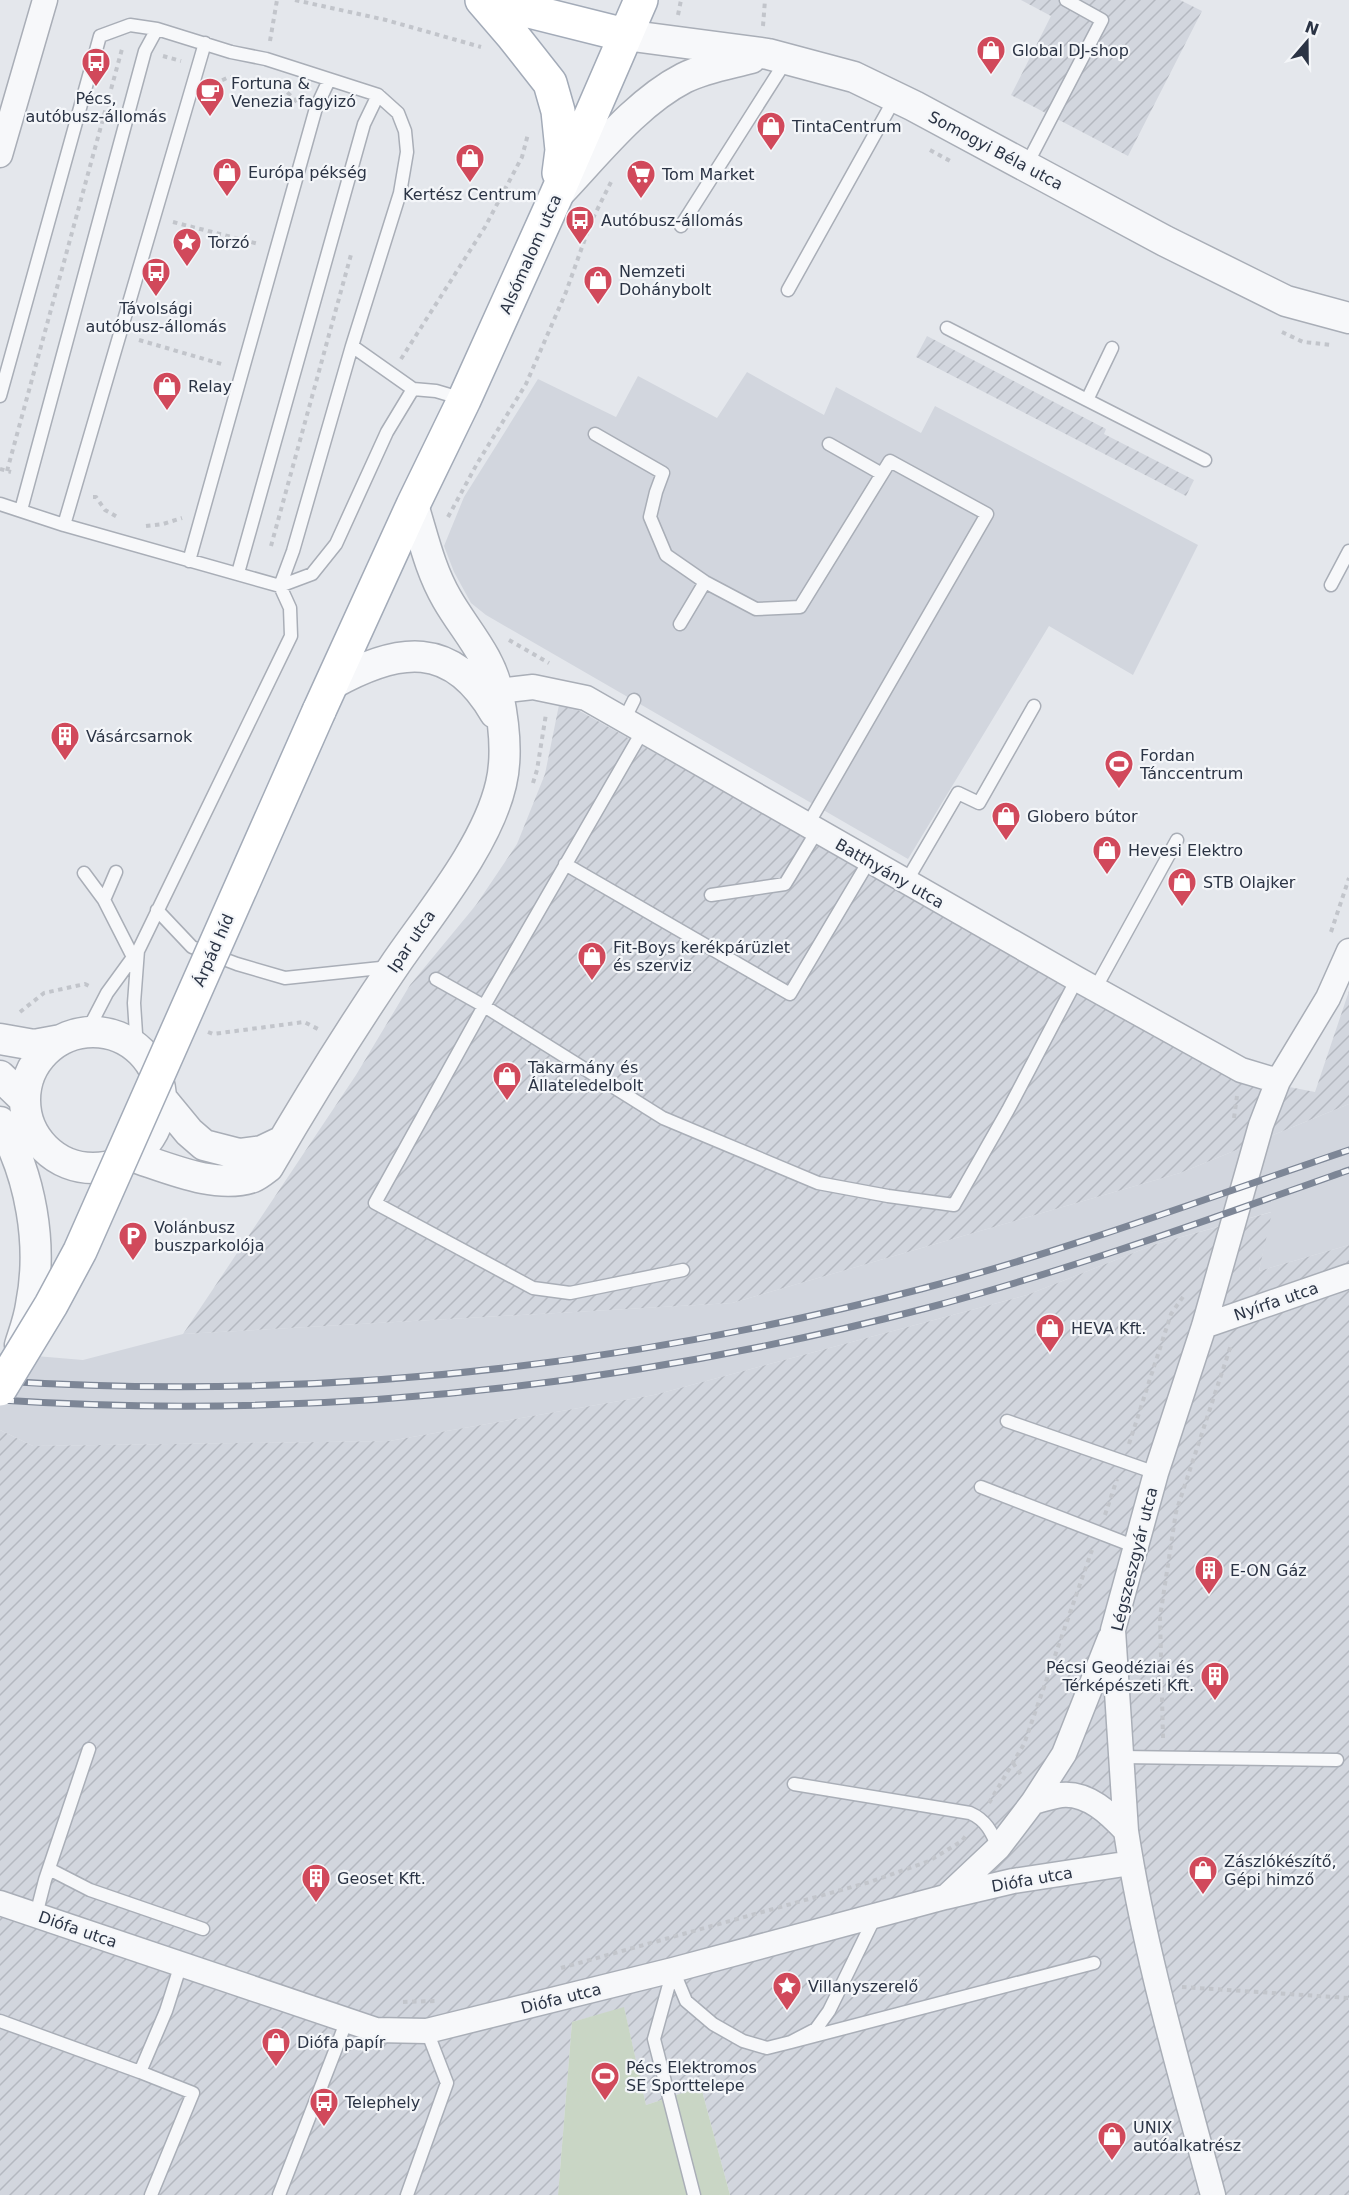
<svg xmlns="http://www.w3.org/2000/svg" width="1349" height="2195" viewBox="0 0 1349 2195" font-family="'DejaVu Sans',sans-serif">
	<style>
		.built { fill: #d2d6de }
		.industrial { fill: url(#industrial-furrows) }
		.green { fill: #c9d6c5 }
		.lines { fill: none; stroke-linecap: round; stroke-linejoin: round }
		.service-casing { stroke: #a9aeb7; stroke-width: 15 }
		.minor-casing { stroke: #a9aeb7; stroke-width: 27 }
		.tertiary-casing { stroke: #a9aeb7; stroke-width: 33 }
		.primary-casing { stroke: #a3abb8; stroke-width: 36 }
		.path { stroke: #c2c5cb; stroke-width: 4; stroke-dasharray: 4.5 4.5; stroke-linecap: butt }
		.service { stroke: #f7f8fa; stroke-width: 12 }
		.minor { stroke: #f7f8fa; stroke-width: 24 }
		.tertiary { stroke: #f7f8fa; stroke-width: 30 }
		.primary { stroke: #fff; stroke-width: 33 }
		.rail-casing { stroke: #7d8696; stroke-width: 7 }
		.rail { stroke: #f4f6f9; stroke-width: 4.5; stroke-dasharray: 14; stroke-linecap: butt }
		.primary-bridge-casing { stroke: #a3abb8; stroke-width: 36; stroke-linecap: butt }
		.primary-bridge { stroke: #fff; stroke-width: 33 }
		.labels { text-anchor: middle; stroke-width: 4.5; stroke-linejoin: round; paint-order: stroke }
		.poi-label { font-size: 16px; fill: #2b3445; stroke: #f4f6f9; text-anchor: start }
		.street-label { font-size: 16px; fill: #2b3445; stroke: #f4f6f9 }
	</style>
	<defs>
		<pattern id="industrial-furrows" width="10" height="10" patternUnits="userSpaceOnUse" patternTransform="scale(1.5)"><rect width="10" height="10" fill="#d2d6de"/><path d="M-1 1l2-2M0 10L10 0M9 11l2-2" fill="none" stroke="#b4b8c0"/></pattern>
	</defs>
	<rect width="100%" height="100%" fill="#e4e7ec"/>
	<path class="built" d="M747 372 824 415 836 387 921 433 935 406 1198 545 1133 675 1049 626 908 859 486 615 471 603 454 572 444 546 464 497 538 379 616 417 638 376 717 418Z
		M1349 1104V1245L1259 1271 1271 1212 1156 1244 1027 1295 654 1395 389 1441 33 1446 0 1430V1353L83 1360 183 1334 732 1303 1180 1173Z"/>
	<path class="industrial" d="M1021 0H1180L1202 11 1128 156 1011 95 1051 16Z
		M927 336 1106 429 1104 434 1194 480 1186 496 916 357Z
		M560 700 1237 1077 1315 1092 1349 991V1104L1180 1173 732 1303 183 1334 356 1075 410 985 476 905 517 844 545 774Z
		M1272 1212 1259 1271 1349 1245V2195H730L701 2087 646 2105 624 2008 572 2022 558 2195H0V1430L33 1446 389 1441 654 1395 1027 1295 1156 1244Z"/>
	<path class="green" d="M624 2007 646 2105 701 2087 730 2195H558L572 2022Z"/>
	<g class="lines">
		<g class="service-casing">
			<path id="service" d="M1026 166 1102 20 1066 0
				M681 226 787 59
				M788 290 895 98
				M947 328 1087 400 1112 348
				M352 346 413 389
				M0 396 100 36 130 25 157 29 231 52 266 59 378 95 398 113 405 131 407 152 400 193 352 346 293 551 280 586 290 608 291 636 139 949 107 993 93 1020 79 1034
				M1087 400 1205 460
				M595 434 663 473 656 492 650 517 666 555 705 582 756 609 800 607 890 461 987 514 807 826
				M829 444 882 474
				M0 504 64 525 280 586 312 574 336 544 387 432 413 389 436 391 463 399
				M21 510 145 51 157 29
				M64 525 205 43
				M189 561 316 108 329 80
				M238 573 364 124 378 95
				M1331 585 1349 551
				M680 624 705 582
				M624 720 634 700
				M642 732 484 1006 375 1203 533 1288 570 1293 683 1270
				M565 864 790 994 869 861
				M84 873 104 900 133 957
				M906 882 958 793 979 803 1034 706
				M711 895 785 884 817 831
				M104 900 116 872
				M157 910 192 947 237 964 285 978 390 967
				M436 979 484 1006 663 1118 818 1183 888 1196 954 1205 1008 1110 1077 979
				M1095 989 1177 840
				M137 1049 134 1003 138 950
				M1007 1421 1156 1473
				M981 1487 1136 1547
				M1121 1757 1337 1760
				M794 1784 970 1813C986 1820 992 1832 998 1848
				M49 1869 90 1890 203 1929
				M36 1915 45 1880 89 1749
				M673 1970 686 2001 713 2024 743 2041 767 2048 791 2042 816 2029 829 2011 875 1917
				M673 1970 654 2039 694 2195
				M0 2021 140 2072 166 2011 181 1964
				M791 2042 1094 1963
				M140 2072 193 2093 151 2195
				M279 2195 347 2020
				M407 2195 447 2083 427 2031"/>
		</g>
		<g class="minor-casing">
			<path id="minor" d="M0 155 45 0
				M498 691 533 687 586 698 1077 979 1241 1070 1278 1081
				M1204 1326 1349 1276
				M1033 1802C1042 1800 1052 1796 1061 1795 1088 1792 1110 1814 1126 1831
				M947 1896 998 1848 1033 1802 1064 1754 1110 1638
				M0 1903 376 2030 427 2031 673 1970 945 1897 1013 1881 1131 1863
				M1213 2195C1181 2075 1145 1955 1126 1831L1113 1630 1156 1473 1204 1326 1261 1125 1278 1081 1328 998 1349 951"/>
		</g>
		<g class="tertiary-casing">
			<path id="tertiary" d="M625 35 768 54 854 77 914 106 1165 241 1286 301 1349 318
				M561 191C597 153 637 102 684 78 704 68 728 64 751 58
				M332 684C398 647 452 639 495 713
				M25 1100a68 68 0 1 1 136 0a68 68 0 1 1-136 0Z
				M0 1039 34 1045 61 1040
				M0 1076 25 1100
				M161 1098 189 1132 204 1145 239 1154 262 1151 283 1141
				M0 1122C31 1175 43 1245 31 1305 29 1319 24 1332 20 1345
				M131 1156C166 1167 216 1190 253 1177 258 1175 264 1170 268 1167 308 1098 351 1029 396 963 431 912 487 845 501 784 508 755 504 723 498 694 492 658 464 629 447 599 430 570 423 537 413 505"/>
		</g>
		<g class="primary-casing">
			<path id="primary" d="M482 0 513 36 550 83 558 111 562 150 559 173
				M485 0 625 35
				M319 711 413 505 464 400 556 196 641 0"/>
		</g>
		<path class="path" d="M295 0 386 20 481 47
			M678 15 681 0
			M763 26 765 0
			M270 41 277 0
			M163 56 181 61
			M214 84 229 77H241
			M281 86 297 102
			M930 150 952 162
			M173 222 259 244
			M1282 332 1303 342 1332 345
			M139 340 225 365
			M401 359 485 227 522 157 528 134
			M0 469 11 472
			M7 471 122 49
			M93 497H96L105 510 119 518
			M448 517 478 462 526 384 566 292 591 222 612 180
			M146 526 163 524 182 518
			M271 546 352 251
			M509 640 549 663
			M533 783 537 770 546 714
			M1331 932 1349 878
			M20 1012 44 993 85 984 89 986
			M208 1032 213 1034 304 1022 320 1030
			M1234 1118 1237 1096
			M1129 1444 1171 1314 1185 1294
			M1105 1515 1117 1479
			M1163 1738 1160 1617 1176 1512 1231 1345
			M1013 1763 1021 1775
			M989 1803 1024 1744 1092 1550
			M561 1968 870 1882 929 1861 962 1841 967 1834
			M1182 1987 1349 1998
			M403 2002 435 2001"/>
		<use href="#service" class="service"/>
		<use href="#minor" class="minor"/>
		<use href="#tertiary" class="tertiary"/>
		<use href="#primary" class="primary"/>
		<g class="rail-casing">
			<path id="rail" d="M0 1381C310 1401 621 1368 921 1289 1066 1251 1207 1198 1349 1150
				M0 1400C312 1421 625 1387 927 1308 1070 1270 1210 1219 1349 1170"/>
		</g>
		<use href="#rail" class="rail"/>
		<g class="primary-bridge-casing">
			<path id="primary-bridge" d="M0 1389 51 1305 80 1251 319 711"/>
		</g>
		<use href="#primary-bridge" class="primary-bridge"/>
	</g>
	<defs>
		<g id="shop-pin" transform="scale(1.5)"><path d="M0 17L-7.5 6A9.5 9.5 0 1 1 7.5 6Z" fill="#d1495b" stroke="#f4f6f9"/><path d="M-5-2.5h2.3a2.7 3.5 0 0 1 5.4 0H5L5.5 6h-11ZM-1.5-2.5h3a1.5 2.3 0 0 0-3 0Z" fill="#fff"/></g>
		<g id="bus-pin" transform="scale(1.5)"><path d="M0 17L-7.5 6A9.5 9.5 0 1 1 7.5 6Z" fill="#d1495b" stroke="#f4f6f9"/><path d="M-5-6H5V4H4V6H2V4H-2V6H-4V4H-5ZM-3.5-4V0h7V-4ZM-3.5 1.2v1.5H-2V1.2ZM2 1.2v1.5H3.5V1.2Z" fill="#fff"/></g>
		<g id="cafe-pin" transform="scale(1.5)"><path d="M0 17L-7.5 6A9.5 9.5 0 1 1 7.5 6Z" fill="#d1495b" stroke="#f4f6f9"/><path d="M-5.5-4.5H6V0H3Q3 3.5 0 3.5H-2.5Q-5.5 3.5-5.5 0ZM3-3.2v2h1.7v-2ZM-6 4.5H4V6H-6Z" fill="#fff"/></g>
		<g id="supermarket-pin" transform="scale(1.5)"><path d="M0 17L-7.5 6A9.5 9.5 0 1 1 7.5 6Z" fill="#d1495b" stroke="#f4f6f9"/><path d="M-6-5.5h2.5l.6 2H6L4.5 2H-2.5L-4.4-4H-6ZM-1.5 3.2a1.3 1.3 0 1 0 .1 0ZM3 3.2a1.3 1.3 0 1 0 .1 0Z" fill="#fff"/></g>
		<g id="sight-pin" transform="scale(1.5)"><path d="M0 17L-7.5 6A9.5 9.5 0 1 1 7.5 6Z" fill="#d1495b" stroke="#f4f6f9"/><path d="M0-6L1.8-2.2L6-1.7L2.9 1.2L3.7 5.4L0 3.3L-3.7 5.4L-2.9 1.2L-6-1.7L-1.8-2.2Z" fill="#fff"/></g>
		<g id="building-pin" transform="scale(1.5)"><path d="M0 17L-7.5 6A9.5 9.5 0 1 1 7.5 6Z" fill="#d1495b" stroke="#f4f6f9"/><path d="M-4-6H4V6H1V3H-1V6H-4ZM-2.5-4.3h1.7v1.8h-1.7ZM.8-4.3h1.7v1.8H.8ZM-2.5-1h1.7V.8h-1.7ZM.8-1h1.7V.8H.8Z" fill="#fff"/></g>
		<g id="stadium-pin" transform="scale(1.5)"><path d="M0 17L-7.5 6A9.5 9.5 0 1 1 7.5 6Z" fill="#d1495b" stroke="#f4f6f9"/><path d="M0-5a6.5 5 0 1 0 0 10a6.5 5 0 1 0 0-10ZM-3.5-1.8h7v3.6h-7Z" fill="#fff"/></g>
		<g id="parking-pin" transform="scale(1.5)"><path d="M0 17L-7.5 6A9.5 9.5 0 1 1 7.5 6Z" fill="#d1495b" stroke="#f4f6f9"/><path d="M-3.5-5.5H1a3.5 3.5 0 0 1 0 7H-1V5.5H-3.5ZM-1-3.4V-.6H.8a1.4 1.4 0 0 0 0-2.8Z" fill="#fff"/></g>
	</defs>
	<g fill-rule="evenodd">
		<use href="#shop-pin" x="991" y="50"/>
		<use href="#bus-pin" x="96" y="62"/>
		<use href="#cafe-pin" x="210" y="92"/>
		<use href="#shop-pin" x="771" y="126"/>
		<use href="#shop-pin" x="470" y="158"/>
		<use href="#shop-pin" x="227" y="172"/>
		<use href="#supermarket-pin" x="641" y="174"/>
		<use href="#bus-pin" x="580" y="220"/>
		<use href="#sight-pin" x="187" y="242"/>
		<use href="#bus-pin" x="156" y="272"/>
		<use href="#shop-pin" x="598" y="280"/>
		<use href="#shop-pin" x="167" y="386"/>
		<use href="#building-pin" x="65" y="736"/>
		<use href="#stadium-pin" x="1119" y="764"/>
		<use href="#shop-pin" x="1006" y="816"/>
		<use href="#shop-pin" x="1107" y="850"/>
		<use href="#shop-pin" x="1182" y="882"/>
		<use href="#shop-pin" x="592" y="956"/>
		<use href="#shop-pin" x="507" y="1076"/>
		<use href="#parking-pin" x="133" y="1236"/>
		<use href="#shop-pin" x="1050" y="1328"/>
		<use href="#building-pin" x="1209" y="1570"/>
		<use href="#building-pin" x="1215" y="1676"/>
		<use href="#shop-pin" x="1203" y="1870"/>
		<use href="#building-pin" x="316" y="1878"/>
		<use href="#sight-pin" x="787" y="1986"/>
		<use href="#shop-pin" x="276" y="2042"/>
		<use href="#stadium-pin" x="605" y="2076"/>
		<use href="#bus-pin" x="324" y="2102"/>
		<use href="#shop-pin" x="1112" y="2136"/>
	</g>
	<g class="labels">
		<g class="poi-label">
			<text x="1012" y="56">Global DJ-shop</text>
			<text x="231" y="89">Fortuna &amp;<tspan x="231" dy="18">Venezia fagyizó</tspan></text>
			<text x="96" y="104" text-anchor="middle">Pécs,<tspan x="96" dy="18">autóbusz-állomás</tspan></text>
			<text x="792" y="132">TintaCentrum</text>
			<text x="248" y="178">Európa pékség</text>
			<text x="662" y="180">Tom Market</text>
			<text x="470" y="200" text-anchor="middle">Kertész Centrum</text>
			<text x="601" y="226">Autóbusz-állomás</text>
			<text x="208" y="248">Torzó</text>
			<text x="619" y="277">Nemzeti<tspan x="619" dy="18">Dohánybolt</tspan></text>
			<text x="156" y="314" text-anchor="middle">Távolsági<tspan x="156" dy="18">autóbusz-állomás</tspan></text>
			<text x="188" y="392">Relay</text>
			<text x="86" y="742">Vásárcsarnok</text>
			<text x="1140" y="761">Fordan<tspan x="1140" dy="18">Tánccentrum</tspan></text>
			<text x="1027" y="822">Globero bútor</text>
			<text x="1128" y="856">Hevesi Elektro</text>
			<text x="1203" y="888">STB Olajker</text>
			<text x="613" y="953">Fit-Boys kerékpárüzlet<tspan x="613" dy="18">és szerviz</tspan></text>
			<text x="528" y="1073">Takarmány és<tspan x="528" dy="18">Állateledelbolt</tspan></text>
			<text x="154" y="1233">Volánbusz<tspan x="154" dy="18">buszparkolója</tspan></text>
			<text x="1071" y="1334">HEVA Kft.</text>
			<text x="1230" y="1576">E-ON Gáz</text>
			<text x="1194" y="1673" text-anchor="end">Pécsi Geodéziai és<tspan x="1194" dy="18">Térképészeti Kft.</tspan></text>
			<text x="1224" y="1867">Zászlókészítő,<tspan x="1224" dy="18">Gépi himző</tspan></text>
			<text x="337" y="1884">Geoset Kft.</text>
			<text x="808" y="1992">Villanyszerelő</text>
			<text x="297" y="2048">Diófa papír</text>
			<text x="626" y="2073">Pécs Elektromos<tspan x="626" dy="18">SE Sporttelepe</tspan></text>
			<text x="345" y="2108">Telephely</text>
			<text x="1133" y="2133">UNIX<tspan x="1133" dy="18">autóalkatrész</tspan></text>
		</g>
		<g class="street-label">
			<text transform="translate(996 150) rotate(28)" y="6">Somogyi Béla utca</text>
			<text transform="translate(530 254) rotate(-66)" y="6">Alsómalom utca</text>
			<text transform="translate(890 873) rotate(30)" y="6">Batthyány utca</text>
			<text transform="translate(411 941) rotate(-56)" y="6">Ipar utca</text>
			<text transform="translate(213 950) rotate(-66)" y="6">Árpád híd</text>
			<text transform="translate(1276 1301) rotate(-19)" y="6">Nyírfa utca</text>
			<text transform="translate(1134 1559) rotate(-76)" y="6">Légszeszgyár utca</text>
			<text transform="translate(1032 1879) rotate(-10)" y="6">Diófa utca</text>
			<text transform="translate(78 1929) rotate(19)" y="6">Diófa utca</text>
			<text transform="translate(561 1998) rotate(-14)" y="6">Diófa utca</text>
		</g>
	</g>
	<g transform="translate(1307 42) rotate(20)" stroke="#f4f6f9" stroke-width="4.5" paint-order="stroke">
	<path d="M0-4.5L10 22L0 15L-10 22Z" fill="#2b3445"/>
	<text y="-9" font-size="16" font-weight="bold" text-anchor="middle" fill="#2b3445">N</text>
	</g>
</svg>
